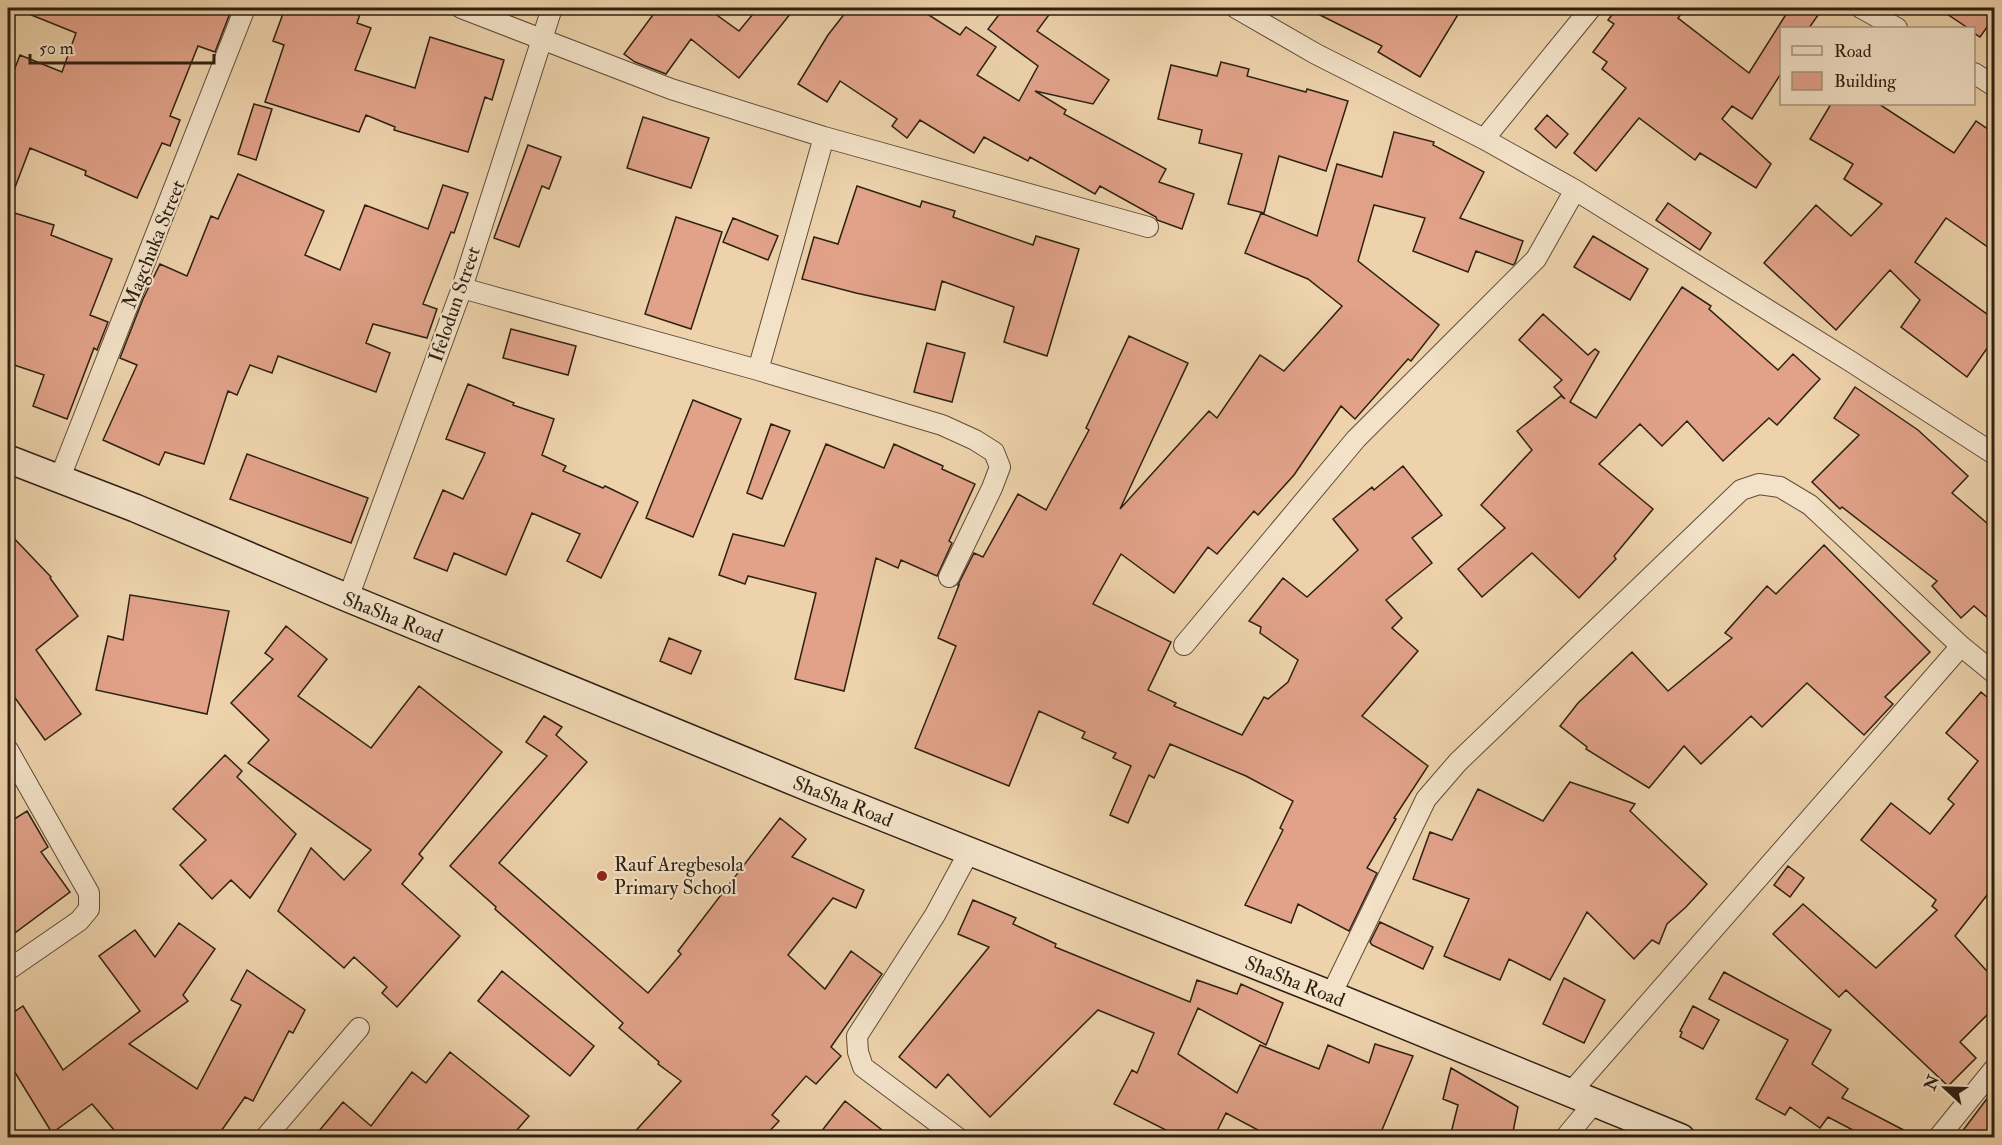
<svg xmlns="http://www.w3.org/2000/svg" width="2002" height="1145" viewBox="0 0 2002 1145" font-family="'IM FELL Double Pica',serif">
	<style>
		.building { fill: #e1a289; stroke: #2e2112; stroke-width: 1.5 }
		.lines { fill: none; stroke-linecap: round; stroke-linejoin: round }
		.street-casing { stroke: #5e4d38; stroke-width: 22 }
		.secondary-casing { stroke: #2e2112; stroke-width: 30 }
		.street { stroke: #f3e2c8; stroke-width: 20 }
		.secondary { stroke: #f3e2c8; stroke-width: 27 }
		.poi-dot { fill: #8f2418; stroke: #f3e2c8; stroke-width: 2 }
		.labels { text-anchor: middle; stroke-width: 4.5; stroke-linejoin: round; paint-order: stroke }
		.street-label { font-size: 20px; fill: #2e2112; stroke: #f3e2c8 }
		.poi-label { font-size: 20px; fill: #2e2112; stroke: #f3e2c8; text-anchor: start }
	</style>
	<rect width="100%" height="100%" fill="#edd2ab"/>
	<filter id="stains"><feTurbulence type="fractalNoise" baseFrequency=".00333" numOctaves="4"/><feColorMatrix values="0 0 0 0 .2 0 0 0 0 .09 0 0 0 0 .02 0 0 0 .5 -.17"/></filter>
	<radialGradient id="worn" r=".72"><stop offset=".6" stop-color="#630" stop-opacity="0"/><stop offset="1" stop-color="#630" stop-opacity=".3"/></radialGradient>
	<path class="building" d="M14 8H232L215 52 198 46 170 116 180 120 170 146 162 143 137 198 85 175 86 171 30 148 9 203H8V86L20 55 62 72 76 33Z
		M285 8H362L357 23 371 28 355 70 415 88 430 37 504 60 492 100 485 97 468 152 394 130 395 127 366 115 359 132 265 102 284 45 273 41Z
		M658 8H707L739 31 758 8H795L739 78 691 39 666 74 635 62 624 54Z
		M849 8H918L960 35 966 27 996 47 977 75 1019 101 1038 66 988 29 1004 8H1054L1037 31 1109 80 1093 104 1035 91 1066 110 1064 114 1166 169 1159 182 1194 194 1182 229 1157 220 1156 217 1100 186 1095 194 1030 157 1028 161 984 137 974 153 920 120 907 138 892 126 897 119 840 81 827 102 798 84 828 35Z
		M1306 8H1462L1420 77 1378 52 1382 46Z
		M1617 8H1686L1678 18 1749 73 1790 8H1823L1809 28H1782V72L1752 119 1732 106 1722 119 1771 164 1756 188 1700 153 1695 160 1639 118 1596 171 1574 153 1626 88 1602 69 1607 62 1593 52 1614 24 1608 20Z
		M1938 8H1995V16L1980 37 1974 33V28H1968Z
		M1221 62 1249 69 1247 76 1306 92 1307 89 1348 101 1326 171 1279 156 1264 213 1228 204 1242 154 1199 143 1202 130 1158 119 1171 65 1217 76Z
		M254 104 272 109 256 160 238 154Z
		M1831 104H1879L1954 153 1976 121 1995 134V252L1946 218 1915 262 1995 320V337L1967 377 1901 327 1920 300 1890 270 1836 330 1764 263 1816 205 1851 236 1882 204 1844 179 1853 164 1810 139Z
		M1547 115 1568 134 1556 148 1535 129Z
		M643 117 709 138 691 188 627 168Z
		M1394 132 1434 142 1433 145 1484 172 1460 218 1523 241 1515 263 1513 265 1476 251 1468 272 1413 251 1425 218 1374 205 1358 261 1439 325 1411 361 1408 359 1355 419 1341 406 1294 475 1258 515 1254 511 1217 554 1208 547 1174 593 1121 554 1093 604 1171 642 1148 690 1176 703 1174 706 1242 735 1264 697 1268 699 1288 682 1298 660 1260 633 1261 627 1249 621 1283 578 1307 597 1358 550 1333 519 1372 487 1374 490 1403 466 1442 515 1412 538 1432 563 1386 600 1402 618 1392 628 1418 651 1362 716 1428 766 1394 818 1396 819 1367 868 1377 873 1349 931 1298 904 1291 923 1245 905 1283 830 1280 828 1293 801 1246 776 1170 744 1154 778 1149 775 1128 823 1110 815 1131 766 1113 758 1116 753 1082 738 1085 732 1039 711 1009 786 915 748 956 646 938 638 959 585H958L974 553 983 557 1018 494 1046 510 1089 430 1086 428 1129 336 1188 363 1120 509 1209 411 1217 418 1260 355 1284 371 1342 306 1308 279 1245 253 1261 213 1317 236 1337 164 1382 177Z
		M528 145 561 157 549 189 542 186 519 247 494 238Z
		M238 174 324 211 305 255 340 270 365 205 428 229 443 185 468 193 454 233 451 232 423 304 437 309 427 338 373 324 366 343 390 353 376 392 278 356 272 373 250 365 237 395 228 391 204 464 165 452 159 465 103 440 137 365 120 358 143 299 160 264 187 276 211 216 218 219Z
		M857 186 920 207 922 201 955 211 953 217 1033 245 1036 236 1079 249 1047 356 1004 342 1014 307 942 281 935 310 856 293 802 279 814 237 838 244Z
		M1668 203 1711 233 1700 250 1656 220Z
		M8 211 54 225 51 235 112 259 90 315 108 322 97 350 94 348 67 419 33 406 44 375 8 363Z
		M676 217 722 232 691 329 645 314Z
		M733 218 778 236 768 260 723 242Z
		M1593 236 1648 269 1630 300 1574 267Z
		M1682 287 1711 306 1709 309 1778 370 1793 354 1820 379 1777 425 1769 418 1723 461 1687 421 1662 446 1640 424 1599 464 1653 509 1614 556 1616 559 1579 598 1532 553 1482 597 1458 569 1505 528 1481 505 1532 450 1517 431 1561 396 1565 399 1554 387 1562 380 1519 340 1543 314 1588 355 1595 349 1599 352 1570 402 1596 418Z
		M511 329 576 346 568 375 503 358Z
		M927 343 965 353 952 402 914 392Z
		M468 384 514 403 513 405 554 419 542 455 566 466 563 471 603 488 605 486 638 502 601 578 567 561 580 534 532 513 506 575 454 553 447 571 414 558 443 490 463 499 485 453 446 439Z
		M1855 387 1918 430 1968 476 1952 493 1995 530V624L1974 606 1961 618 1932 586 1937 581 1842 507 1840 509 1812 482 1859 435 1834 418Z
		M693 400 741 419 693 537 646 518Z
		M771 424 790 431 762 499 747 493Z
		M826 444 884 468 894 444 943 466 942 469 975 484 949 541 952 543 937 576 901 560 898 568 876 558 844 691 795 679 816 593 748 576 745 584 719 575 733 534 784 546Z
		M247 454 368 498 351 543 230 499Z
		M8 532 51 577 50 578 78 616 36 650 81 714 45 740 8 688Z
		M1824 545 1930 652 1885 697 1893 704 1864 735 1807 683 1762 727 1751 716 1701 764 1684 746 1649 788 1586 749 1587 747 1560 726 1578 703 1632 652 1668 691 1732 638 1725 633 1767 586 1776 594Z
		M130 595 229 611 207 714 96 690 108 636 123 640Z
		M286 626 327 659 298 696 371 748 419 686 502 752 419 854 423 858 402 884 460 936 397 1007 382 993 387 987 354 957 344 968 278 911 311 848 344 880 371 850 248 763 269 740 231 703 273 659 265 653Z
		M669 638 701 651 691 674 660 661Z
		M1981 692 1995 704V885L1955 936 1995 980V1007L1960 1042 1976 1058 1948 1086 1846 990 1839 997 1773 934 1803 904 1876 968 1937 910 1932 906 1936 900 1861 840 1891 803 1930 834 1954 804 1948 799 1978 761 1946 733Z
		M544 716 562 727 556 735 587 762 499 863 648 993 681 954 678 951 780 818 806 839 792 857 864 890 856 908 833 898 788 955 825 989 851 951 882 974 831 1047 841 1056 816 1084 806 1076 772 1115 779 1121 764 1137H630L681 1081 658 1064 659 1062 619 1028 623 1023 495 909 496 907 450 866 547 756 526 742Z
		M225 755 242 771 237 777 296 834 250 898 231 880 212 899 180 865 206 840 173 809Z
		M1570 782 1635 804 1630 811 1707 884 1686 907 1667 924 1659 944 1652 940 1634 959 1587 912 1550 980 1509 959 1500 980 1444 956 1469 899 1413 879 1430 832 1452 840 1478 789 1543 821Z
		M27 811 48 847 41 852 70 892 8 938V823Z
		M1788 866 1804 878 1790 897 1774 885Z
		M973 900 1016 918 1013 924 1056 944 1055 947 1190 1002 1197 980 1237 994 1241 984 1283 1003 1266 1045 1198 1008 1178 1054 1237 1093 1260 1045 1319 1069 1328 1045 1369 1063 1375 1044 1413 1056 1379 1137H1271L1226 1113 1214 1137H1161L1166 1130 1114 1104 1132 1070 1137 1073 1154 1033 1098 1010 990 1117 948 1074 936 1088 899 1057 989 947 958 934Z
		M1380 922 1433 947 1423 969 1372 945 1370 942Z
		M179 923 215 949 183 995 188 1001 129 1044 197 1089 241 1005 231 1000 247 970 305 1010 293 1033 289 1031 253 1101 245 1097 217 1137H120L92 1104 52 1133 8 1061V1016L23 1006 63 1070 140 1011 99 956 135 930 155 957Z
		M502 971 594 1046 570 1076 478 1001Z
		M1724 972 1831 1030 1812 1064 1848 1089 1842 1098 1917 1137H1866L1828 1117 1820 1128 1790 1107 1785 1115 1756 1099 1788 1040 1709 999Z
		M1564 978 1605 1000 1584 1043 1543 1024Z
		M1693 1006 1719 1020 1703 1049 1680 1037 1682 1032 1680 1031Z
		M450 1052 529 1116 511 1137H314L343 1102 371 1126 412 1072 426 1083Z
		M1451 1068 1518 1107 1512 1137H1450L1458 1105 1443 1099Z
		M1995 1088V1126L1986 1137H1958Z
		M845 1101 891 1137H817Z"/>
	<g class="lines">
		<g class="street-casing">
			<path id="street" d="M461 8 671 89 824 137 1148 227
				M1236 8 1316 54 1484 139 1575 190 1850 361 1994 454
				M1861 8 1897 28
				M1974 73 1994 86
				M1484 139 1591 8
				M462 288 758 370 942 425 975 440 994 452 1000 467 992 488 949 577
				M758 370 824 137
				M59 480 245 8
				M348 598 462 288 552 8
				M1184 645 1356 439 1536 259 1575 190
				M8 750 89 893V909L79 921 8 970
				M1331 995 1426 799 1458 762 1741 490 1759 484 1780 487 1810 505 1961 646 1994 673
				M1571 1092 1961 646
				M265 1138 359 1028
				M958 1138 863 1067 858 1052 857 1036 935 915 969 852
				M1565 1138 1594 1103
				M1938 1138 1994 1069"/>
		</g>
		<g class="secondary-casing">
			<path id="secondary" d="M8 459 135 508 348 598 815 790 1331 995 1681 1138"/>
		</g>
		<use href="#street" class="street"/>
		<use href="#secondary" class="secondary"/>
	</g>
	<circle class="poi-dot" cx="602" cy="876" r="6"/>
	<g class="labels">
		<g class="street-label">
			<text transform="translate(153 244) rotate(-68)" y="7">Magchuka Street</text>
			<text transform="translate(454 304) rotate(-71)" y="7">Ifelodun Street</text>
			<text transform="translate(393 617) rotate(22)" y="7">ShaSha Road</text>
			<text transform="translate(843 801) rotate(22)" y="7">ShaSha Road</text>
			<text transform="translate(1295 981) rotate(22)" y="7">ShaSha Road</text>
		</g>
		<g class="poi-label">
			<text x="614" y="871">Rauf Aregbesola<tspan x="614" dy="23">Primary School</tspan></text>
		</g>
	</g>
	<rect width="2002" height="1145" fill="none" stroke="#edd2ab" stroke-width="30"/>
	<rect x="9" y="9" width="1984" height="1127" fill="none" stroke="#2e2112" stroke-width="3"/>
	<rect x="15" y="15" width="1972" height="1115" fill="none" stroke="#2e2112" stroke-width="1.5"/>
	<rect x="1780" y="27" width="195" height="78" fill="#f3e2c8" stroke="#a4957f" stroke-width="1.5"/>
	<rect x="1792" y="46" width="30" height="9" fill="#f3e2c8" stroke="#a4957f" stroke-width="1.5"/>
	<text x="1834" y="57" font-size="18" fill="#2e2112">Road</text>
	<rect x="1792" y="72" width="30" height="18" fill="#e1a289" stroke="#a4957f" stroke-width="1.5"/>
	<text x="1834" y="87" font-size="18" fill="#2e2112">Building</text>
	<g transform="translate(1945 1088) rotate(292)" stroke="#f3e2c8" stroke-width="4.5" paint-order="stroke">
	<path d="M0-4.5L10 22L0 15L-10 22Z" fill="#2e2112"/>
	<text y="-9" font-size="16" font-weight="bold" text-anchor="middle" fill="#2e2112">N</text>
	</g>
	<path d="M30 54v9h184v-9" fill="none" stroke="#2e2112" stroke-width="3"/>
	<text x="39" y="54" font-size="18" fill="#2e2112" stroke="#f3e2c8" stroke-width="4.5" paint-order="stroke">50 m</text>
	<rect width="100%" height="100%" filter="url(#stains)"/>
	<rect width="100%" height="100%" fill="url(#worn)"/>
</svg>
